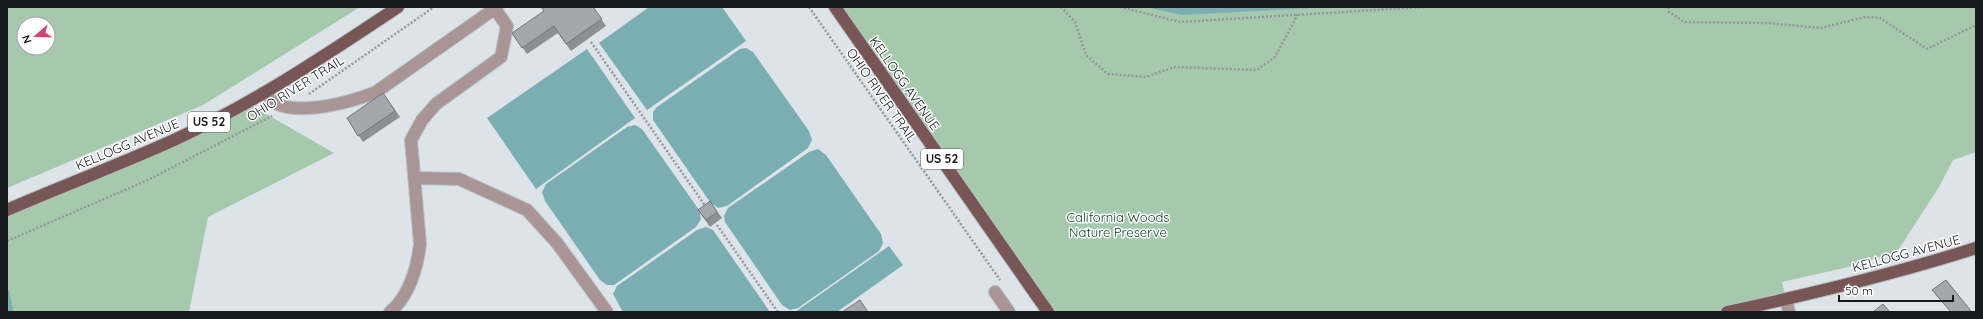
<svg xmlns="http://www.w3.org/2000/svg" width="1983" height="319" viewBox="0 0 1983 319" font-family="Quicksand,sans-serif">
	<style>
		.green { fill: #a6c9ae; fill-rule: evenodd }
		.water { fill: #7baeb2 }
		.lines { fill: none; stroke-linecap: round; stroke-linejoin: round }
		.stream { stroke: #7baeb2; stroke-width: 4.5 }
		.minor-casing { stroke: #b9bfc4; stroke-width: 14 }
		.major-casing { stroke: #b9bfc4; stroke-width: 14 }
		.path { stroke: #92979c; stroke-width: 2.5; stroke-dasharray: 2 2; stroke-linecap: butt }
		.minor { stroke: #a99595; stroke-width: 12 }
		.major { stroke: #785656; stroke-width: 12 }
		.wall { fill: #8b9096 }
		.building { fill: #a2a8ae; stroke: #71767a }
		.labels { text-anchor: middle; stroke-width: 3; stroke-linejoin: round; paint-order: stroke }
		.shield { fill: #fff; stroke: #5d5e60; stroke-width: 1 }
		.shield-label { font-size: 12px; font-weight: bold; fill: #17191c }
		.street-label { font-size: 13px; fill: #17191c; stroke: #fff }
		.park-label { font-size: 13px; fill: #003c1a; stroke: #fff }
	</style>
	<rect width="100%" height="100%" fill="#dce3e9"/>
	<path class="green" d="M7 7H360L203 105 7 188ZM24 24H48V48H24Z
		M835 7H1976V152L1953 160 1939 187 1897 252 1844 268 1782 282 1786 299 1727 312H1048Z
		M247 103 334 153 208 217 189 312H7V210Z"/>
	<path class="water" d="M649 7H722L746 41 647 110 599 43Z
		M1146 7H1332L1181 15Z
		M746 48 753 52 809 131 812 140 808 148 727 206 718 208 710 202 653 120V112L657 107 740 49Z
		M587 49 635 118 536 189 487 118Z
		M635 125 642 129 699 210 701 219 696 227 614 285H607L600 280 545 201 542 192 546 184 627 127Z
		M818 149 826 155 881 234 883 243 879 251 798 308 790 310 782 305 725 222 724 216 728 208 809 152Z
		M706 227 713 230 770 312H623L613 294 617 286 697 230Z
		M889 246 903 265 837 312H795Z"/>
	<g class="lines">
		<path class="stream" d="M7 292 11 312"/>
		<g class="minor-casing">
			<path id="minor" d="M263 93C267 96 271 101 275 103 300 116 352 102 376 92L497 7
				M415 178 459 179 527 210 557 243 607 312
				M995 292 1009 312
				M1786 299 1789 312
				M390 312C410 295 417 269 420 244L411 140 422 120 436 104 501 57 507 26 495 9"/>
		</g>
		<g class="major-casing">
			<path id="major" d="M835 7 1048 312
				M7 210C62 186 119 165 174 140 253 104 326 55 398 7
				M1727 312C1811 294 1895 274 1976 248"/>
		</g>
		<path class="path" d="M809 7 1000 280
			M1061 7 1075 22 1086 55 1108 74 1146 77 1174 67 1257 70 1275 57 1298 14
			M1120 7 1180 22 1424 7
			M1668 7 1669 12 1684 22 1768 23 1821 28 1865 17 1880 18 1927 49 1976 25
			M591 42 706 207
			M309 94 434 7
			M717 225 778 312
			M7 241 148 180 272 116"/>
		<use href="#minor" class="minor"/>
		<use href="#major" class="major"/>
	</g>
	<path class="wall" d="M593 7 606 26 571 51 558 33 527 54 512 33Z
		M383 93 400 117 363 142 347 118Z
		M710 201 722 218 710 227 698 210Z"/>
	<path class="building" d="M541 7H593L602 19 566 44 554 26 522 48 512 33 544 11Z
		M383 93 395 111 358 136 347 118Z
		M710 201 717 212 706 220 698 210Z
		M1946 280 1971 311 1970 312H1951L1932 290Z
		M860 300 868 312H842Z
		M1883 304 1890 312H1873Z"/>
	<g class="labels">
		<g class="shield">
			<rect x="188" y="112" width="42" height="20" rx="3"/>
			<rect x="921" y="149" width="42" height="20" rx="3"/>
		</g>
		<g class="shield-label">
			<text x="209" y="126">US 52</text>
			<text x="942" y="163">US 52</text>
		</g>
		<g class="street-label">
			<text transform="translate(905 83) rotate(55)" y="5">KELLOGG AVENUE</text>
			<text transform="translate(295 88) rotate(-32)" y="5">OHIO RIVER TRAIL</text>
			<text transform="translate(882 95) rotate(55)" y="5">OHIO RIVER TRAIL</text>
			<text transform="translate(127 144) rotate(-23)" y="5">KELLOGG AVENUE</text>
			<text transform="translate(1906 253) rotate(-15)" y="5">KELLOGG AVENUE</text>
		</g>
		<g class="park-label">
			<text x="1118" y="222">California Woods<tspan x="1118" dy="15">Nature Preserve</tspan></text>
		</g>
	</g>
	<rect width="1983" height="319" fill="none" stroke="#17191c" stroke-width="16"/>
	<g transform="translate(36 36) rotate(250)"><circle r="19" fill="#ffffff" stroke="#a2a3a4"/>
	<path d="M0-3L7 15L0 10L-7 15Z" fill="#d2446f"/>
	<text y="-6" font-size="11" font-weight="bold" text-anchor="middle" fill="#17191c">N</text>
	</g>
	<path d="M1839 295v6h114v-6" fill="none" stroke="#17191c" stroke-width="2"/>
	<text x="1845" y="295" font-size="12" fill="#17191c" stroke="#ffffff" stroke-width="3" paint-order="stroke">50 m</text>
</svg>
